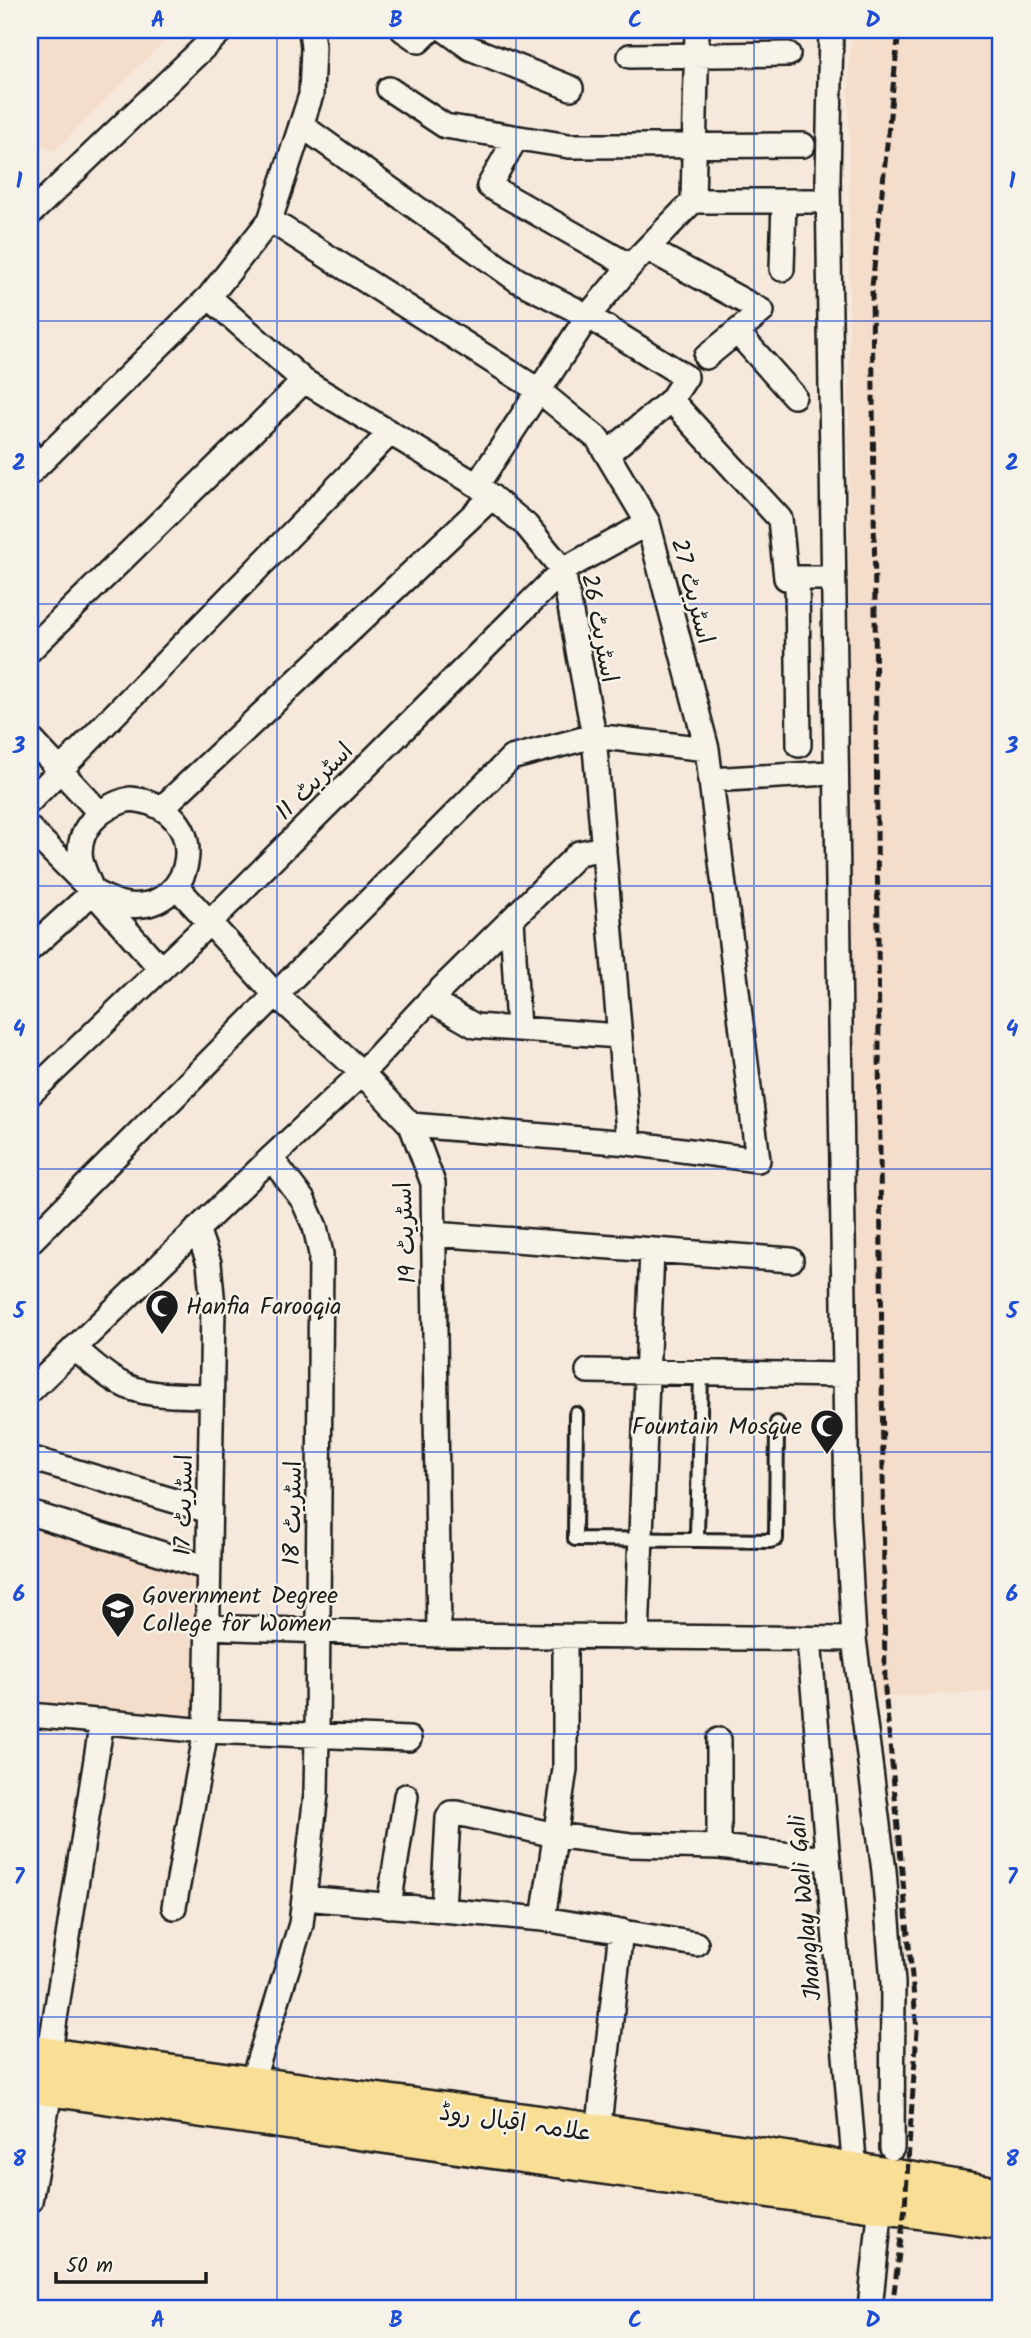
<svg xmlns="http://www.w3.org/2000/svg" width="1031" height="2338" viewBox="0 0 1031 2338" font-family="Kalam,'Playpen Sans Arabic',sans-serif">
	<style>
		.built { fill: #f5ddcb }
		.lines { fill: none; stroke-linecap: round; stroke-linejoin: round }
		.lane-casing { stroke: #1c1c1c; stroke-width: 18 }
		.street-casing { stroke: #1c1c1c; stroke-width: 28 }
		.primary-casing { stroke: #1c1c1c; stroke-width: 42 }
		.lane { stroke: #f7f3e8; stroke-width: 12 }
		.street { stroke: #f7f3e8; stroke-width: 23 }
		.primary { stroke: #f9df96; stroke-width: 37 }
		.rail { stroke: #1c1c1c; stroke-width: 5; stroke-dasharray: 10 5; stroke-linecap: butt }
		.grid { fill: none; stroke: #1d4ed8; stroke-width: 2; stroke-opacity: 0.55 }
		.labels { text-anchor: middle; stroke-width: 5; stroke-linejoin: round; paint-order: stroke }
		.street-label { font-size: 24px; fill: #1c1c1c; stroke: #f7f3e8 }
		.poi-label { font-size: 24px; fill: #1c1c1c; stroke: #f7f3e8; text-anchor: start }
		.neatline { fill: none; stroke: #1d4ed8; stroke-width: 2.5 }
		.grid-label { font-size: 23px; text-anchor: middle; font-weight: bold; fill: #1d4ed8 }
	</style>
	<rect width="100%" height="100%" fill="#f6e9db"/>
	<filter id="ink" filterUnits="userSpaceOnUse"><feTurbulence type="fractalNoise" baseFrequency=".0143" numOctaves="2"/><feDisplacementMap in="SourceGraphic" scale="14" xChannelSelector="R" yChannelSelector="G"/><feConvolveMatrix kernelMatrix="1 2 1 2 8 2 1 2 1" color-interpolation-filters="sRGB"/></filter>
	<g filter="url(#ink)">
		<path class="built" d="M30 30H176L55 151 30 140Z
			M854 30H1001V1691L866 1698 849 1039V57Z
			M30 1513 208 1568 206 1731 30 1711Z"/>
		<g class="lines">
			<g class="lane-casing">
				<path id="lane" d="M30 445 42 461
					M701 1374 697 1535 698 1540 770 1541 776 1539 777 1423
					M576 1414 575 1539 698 1540"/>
			</g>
			<g class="street-casing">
				<path id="street" d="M403 30 419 41 430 30
					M445 30 470 48 571 88
					M630 56 788 54
					M389 89 445 126 569 146 803 145
					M301 125 517 280 588 316 686 377 671 400 607 454
					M516 138 489 186 630 266
					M693 201H813
					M30 214 222 30
					M270 220 538 390 598 439 648 523 707 749 758 1160 629 1143 411 1125
					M648 249 762 311 706 357
					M782 269 784 201
					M209 297 304 381 477 485 526 525 563 570 594 736 629 1143
					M737 332 794 396
					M671 400 780 519 786 578H826
					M30 473 209 297 270 220 311 95 313 48 311 30
					M477 485 588 316 630 266 693 201 697 30
					M797 578 799 745
					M30 650 304 381
					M30 738 99 812
					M710 780 829 773
					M130 799C215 806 197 913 128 905 116 904 104 897 93 892 89 882 84 872 81 861 75 828 102 806 130 799Z
					M30 801 390 433
					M163 807 492 497
					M30 829 93 892 161 969
					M176 886 275 994 362 1073 411 1125 433 1183 439 1635
					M512 919 518 1029
					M30 949 93 892
					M430 1000 475 1026 620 1036
					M30 1094 209 923 563 570 648 523
					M433 1234 791 1260
					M30 1242 511 758 594 736 707 749
					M74 1348C88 1359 103 1374 118 1382 146 1398 181 1395 211 1396
					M588 1371 845 1375
					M30 1391 271 1158 362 1073 430 1000 579 853 604 848
					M30 1458 209 1511
					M30 1513 208 1568
					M207 1627 439 1635 854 1639 847 1515 828 179 831 30
					M637 1638 652 1250
					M854 1639 884 1871 893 1983 892 2148
					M809 1640 855 2171
					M30 1715 206 1731 409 1739
					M719 1847V1740
					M304 1898 543 1919 696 1944
					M389 1906 406 1796
					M174 1907 206 1731 213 1306 209 1263 197 1229
					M443 1910 448 1818 451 1813H457L555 1835 630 1845 719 1847 827 1859
					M543 1919 565 1769V1637
					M49 2057 102 1721
					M251 2085 301 1924 316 1794 317 1734 321 1254 315 1227 303 1200 271 1158
					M598 2133 621 1931
					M30 2201 51 2087
					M870 2308 881 2205"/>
			</g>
			<g class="primary-casing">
				<path id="primary" d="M30 2054C353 2102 679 2138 1001 2197
					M30 2084 1000 2221"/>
			</g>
			<use href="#lane" class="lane"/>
			<use href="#street" class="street"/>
			<use href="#primary" class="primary"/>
			<path class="rail" d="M892 2308 905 2207 917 2030 885 1690 872 287 899 30"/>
		</g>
	</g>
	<path class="grid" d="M277 30V2308M516 30V2308M754 30V2308M30 321H1001M30 604H1001M30 886H1001M30 1169H1001M30 1452H1001M30 1734H1001M30 2017H1001"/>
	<defs>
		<g id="mosque-pin" transform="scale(1.75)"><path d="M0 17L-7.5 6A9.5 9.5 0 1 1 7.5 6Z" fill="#1c1c1c" stroke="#f7f3e8"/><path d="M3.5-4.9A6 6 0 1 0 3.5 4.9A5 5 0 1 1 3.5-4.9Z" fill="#fff"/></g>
		<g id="university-pin" transform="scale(1.75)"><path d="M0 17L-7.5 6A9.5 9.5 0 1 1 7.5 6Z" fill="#1c1c1c" stroke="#f7f3e8"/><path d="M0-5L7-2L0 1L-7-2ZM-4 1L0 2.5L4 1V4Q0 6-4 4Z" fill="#fff"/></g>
	</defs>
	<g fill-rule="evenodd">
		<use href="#mosque-pin" x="162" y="1306"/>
		<use href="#mosque-pin" x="827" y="1426"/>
		<use href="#university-pin" x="118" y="1609"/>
	</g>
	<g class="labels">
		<g class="street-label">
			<text transform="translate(693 591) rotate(75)" y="8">اسٹریٹ 27</text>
			<text transform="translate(600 628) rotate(79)" y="8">اسٹریٹ 26</text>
			<text transform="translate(314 781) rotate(-45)" y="8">اسٹریٹ 11</text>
			<text transform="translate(405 1233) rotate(-93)" y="8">اسٹریٹ 19</text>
			<text transform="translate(183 1505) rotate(-89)" y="8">اسٹریٹ 17</text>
			<text transform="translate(292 1513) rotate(-89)" y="8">اسٹریٹ 18</text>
			<text transform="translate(805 1908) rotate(-95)" y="8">Jhanglay Wali Gali</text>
			<text transform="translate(516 2122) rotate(8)" y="8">علامہ اقبال روڈ</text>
		</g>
		<g class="poi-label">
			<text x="186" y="1314">Hanfia Farooqia</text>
			<text x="802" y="1434" text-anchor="end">Fountain Mosque</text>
			<text x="142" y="1603">Government Degree<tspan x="142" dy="28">College for Women</tspan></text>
		</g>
	</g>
	<rect width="1031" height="2338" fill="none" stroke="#f7f3e8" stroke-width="77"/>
	<path d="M56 2272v10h150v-10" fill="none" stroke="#1c1c1c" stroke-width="3.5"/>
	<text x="66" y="2272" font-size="21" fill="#1c1c1c" stroke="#f7f3e8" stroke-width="5" paint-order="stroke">50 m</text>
	<rect x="38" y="38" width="954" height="2262" class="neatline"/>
	<g class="grid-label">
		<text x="158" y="27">A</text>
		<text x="396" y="27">B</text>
		<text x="635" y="27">C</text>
		<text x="873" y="27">D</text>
		<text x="19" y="188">1</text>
		<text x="1012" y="188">1</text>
		<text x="19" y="470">2</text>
		<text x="1012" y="470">2</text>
		<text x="19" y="753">3</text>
		<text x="1012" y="753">3</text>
		<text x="19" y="1036">4</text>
		<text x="1012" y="1036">4</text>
		<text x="19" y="1318">5</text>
		<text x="1012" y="1318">5</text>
		<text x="19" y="1601">6</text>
		<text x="1012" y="1601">6</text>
		<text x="19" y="1884">7</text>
		<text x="1012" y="1884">7</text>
		<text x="19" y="2166">8</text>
		<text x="1012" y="2166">8</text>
		<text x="158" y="2327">A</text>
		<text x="396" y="2327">B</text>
		<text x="635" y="2327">C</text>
		<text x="873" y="2327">D</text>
	</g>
</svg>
